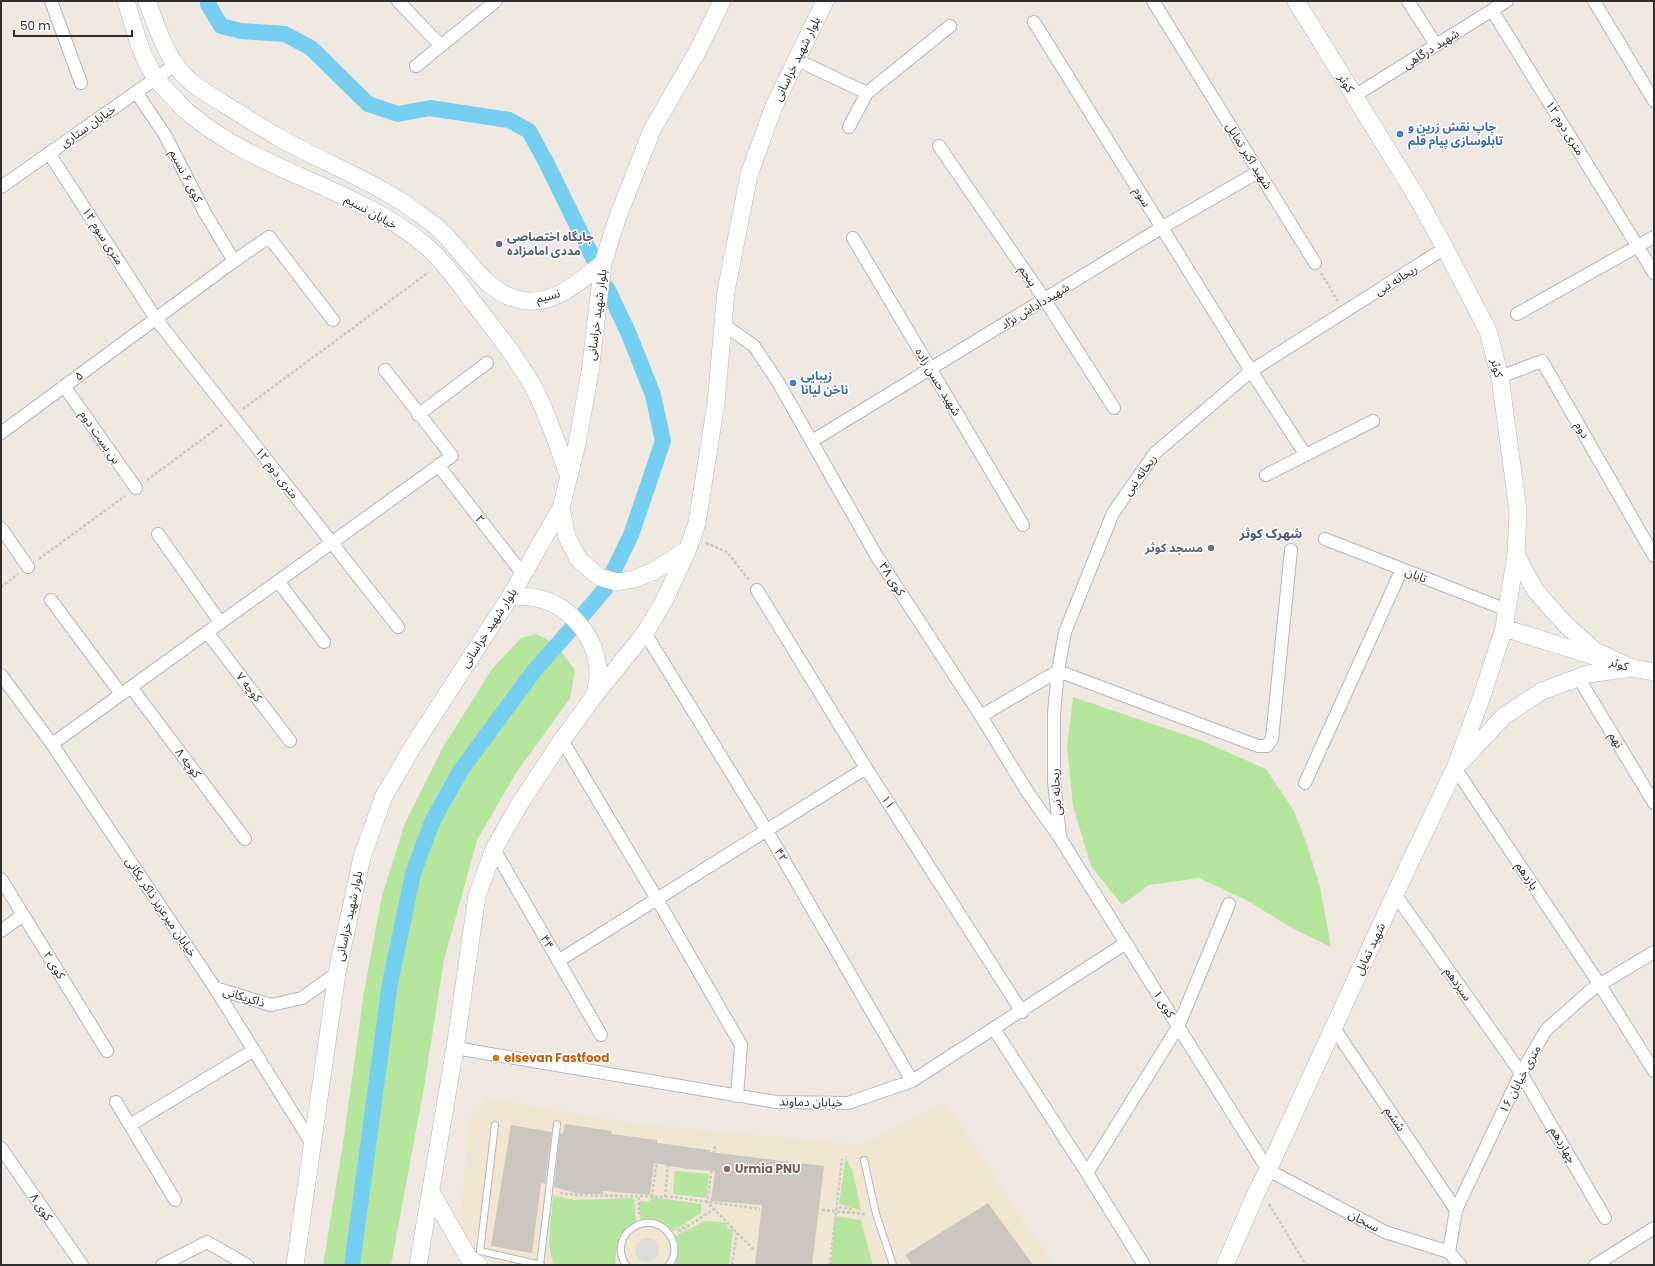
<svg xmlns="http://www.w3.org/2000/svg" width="1655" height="1266" viewBox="0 0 1655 1266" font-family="Poppins,'Noto Sans Arabic',sans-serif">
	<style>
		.education { fill: #f0e6d1 }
		.green { fill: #b6e59e }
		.plaza { fill: #dfdcd8 }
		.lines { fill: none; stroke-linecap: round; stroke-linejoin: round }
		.canal { stroke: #75cff0; stroke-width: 16 }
		.building { fill: #cbc7bf }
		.lane-casing { stroke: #b4b7c1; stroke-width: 8 }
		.street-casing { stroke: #b4b7c1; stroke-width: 14 }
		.secondary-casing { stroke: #b4b7c1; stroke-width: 18 }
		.path { stroke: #c9c9c9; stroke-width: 2.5; stroke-dasharray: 3 2; stroke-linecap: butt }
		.lane { stroke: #fff; stroke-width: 6 }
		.street { stroke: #fff; stroke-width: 12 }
		.secondary { stroke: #fff; stroke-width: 17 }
		.shop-dot { fill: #3f7fe0; stroke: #fff; stroke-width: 1.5 }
		.service-dot { fill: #5c6f8a; stroke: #fff; stroke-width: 1.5 }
		.worship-dot { fill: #6b7280; stroke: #fff; stroke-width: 1.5 }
		.food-dot { fill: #e8710a; stroke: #fff; stroke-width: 1.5 }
		.education-dot { fill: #8d6e63; stroke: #fff; stroke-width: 1.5 }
		.labels { text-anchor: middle; stroke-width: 3; stroke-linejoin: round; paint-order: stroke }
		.street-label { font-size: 12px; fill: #2e2e2e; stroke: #fff }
		.shop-label { font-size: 12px; font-weight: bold; fill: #366cbe; stroke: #fff; text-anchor: start }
		.service-label { font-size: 12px; font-weight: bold; fill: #4e5e75; stroke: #fff; text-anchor: start }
		.worship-label { font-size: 12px; font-weight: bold; fill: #5b616d; stroke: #fff; text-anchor: end }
		.food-label { font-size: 12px; font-weight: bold; fill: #c56008; stroke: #fff; text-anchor: start }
		.education-label { font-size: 12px; font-weight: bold; fill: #785e54; stroke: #fff; text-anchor: start }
		.neighbourhood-label { font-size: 13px; font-weight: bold; fill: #4d5680; stroke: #fff }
	</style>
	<rect width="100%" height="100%" fill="#efe9e1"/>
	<path class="education" d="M487 1099 636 1124 862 1145 945 1103 960 1124 1022 1220 1055 1265H495L470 1246 459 1232 470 1120Z"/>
	<path class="green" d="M536 634C554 640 564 655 575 670L570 698 516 773 477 840 444 960 423 1093 391 1265H323L343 1144 364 992 382 896 405 823 442 749 492 669 521 638Z
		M1073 697 1200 740 1266 769 1294 811 1307 845 1320 887 1331 947 1290 927 1248 901 1199 878 1149 885 1122 905 1091 866 1073 806 1067 746Z
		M846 1156 849 1166 852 1169 861 1210 839 1204Z
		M675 1171 709 1174 706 1198 673 1194Z
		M553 1196 575 1200 634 1198 636 1223C618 1227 616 1250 615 1265H556L553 1264 549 1243Z
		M652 1197 701 1204V1213L671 1232 664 1225 641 1221 639 1209 640 1201 649 1202Z
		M835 1216 861 1220 873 1265H831Z
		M705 1221 726 1223 728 1229H732L733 1231 729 1265H675C678 1255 680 1247 675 1236Z"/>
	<path class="plaza" d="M635 1250a12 12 0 1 1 24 0a12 12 0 1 1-24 0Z"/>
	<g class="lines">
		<path class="canal" d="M209 1 208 4 221 26 241 31 285 34 311 48 368 104 398 114 430 108 509 120 529 131 546 162 596 264
			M607 288 628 332 653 395 663 441 631 535 613 572
			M583 615 605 589
			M352 1265 390 983 413 874 432 822 461 770 534 671 571 629"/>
	</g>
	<path class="building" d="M565 1124 612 1131 611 1134 657 1140V1143L710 1150V1152L824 1166 812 1265H755L762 1205 711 1201 715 1171 688 1169 654 1163 650 1195 603 1191V1194H579L554 1187 560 1133 563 1134Z
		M511 1125 552 1132 545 1184 541 1183 532 1253 491 1246Z
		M988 1203 1033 1265H912L905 1255Z"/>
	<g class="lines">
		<g class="lane-casing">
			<path id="lane" d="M495 1125 480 1251 541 1265
				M864 1160 876 1214 893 1265
				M540 1265 557 1124
				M626 1265C605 1232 655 1204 672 1239 676 1248 675 1257 669 1265"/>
		</g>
		<g class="street-casing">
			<path id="street" d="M51 1 81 83
				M398 1 441 46
				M1153 1 1315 263
				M1408 1 1436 45
				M1594 1 1654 101
				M1492 10 1654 273
				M1034 22 1251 371 1305 454
				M797 60 867 93
				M416 66 496 1
				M136 92 165 135 205 213 234 261
				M1354 96 1507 1
				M849 127 867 93 950 26
				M939 146 1045 300 1114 408
				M49 153 156 319 398 627
				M1 187 175 65
				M853 238 1023 525
				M1517 314 1654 237
				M723 324 754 346 778 382 876 555 981 716 1028 793 1060 838 1268 1170 1385 1232 1449 1252 1460 1265
				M1500 377 1542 361 1654 556
				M64 386 136 488
				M418 415 487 363
				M1 433 234 261 269 237 333 320
				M812 441 1161 228 1258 172
				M438 465 522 573
				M1266 475 1373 421
				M1 528 28 567
				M158 534 220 622
				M1325 539 1507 610
				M278 581 324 642
				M757 590 866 768 1022 1012
				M51 600 121 694
				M207 632 290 741
				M645 633 767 831 912 1081
				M1 675 52 744 215 988 312 1144
				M1578 677 1654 803
				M131 687 245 839
				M981 716 1058 671 1258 746H1267L1272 739 1291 550
				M562 740 657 899 741 1045 737 1096
				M52 744 452 456 385 370
				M1455 768 1600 985 1654 1071
				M1305 783 1402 569
				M1060 836 1054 781V713L1058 671 1065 632 1113 513 1155 453 1251 371 1445 248
				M494 849 601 1035
				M1 879 107 1051
				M1395 894 1521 1073 1605 1218
				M1 931 23 915
				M558 961 866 768
				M215 988 271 1005 302 998 337 973
				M1334 1028 1456 1210
				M994 1029 1087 1173 1144 1265
				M455 1048 776 1102 848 1103 912 1081 1126 943
				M116 1102 175 1200
				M130 1125 254 1050
				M1 1148 82 1265
				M1087 1173 1178 1027 1229 904
				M1449 1252 1456 1210 1521 1073 1546 1030 1591 990 1654 952
				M162 1265 207 1242 247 1265
				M1595 1265 1654 1228"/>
		</g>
		<g class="secondary-casing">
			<path id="secondary" d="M126 1C134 26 140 55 155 77 160 84 167 91 173 97 179 103 184 110 190 114 259 172 355 187 425 245 444 261 458 282 473 302 495 331 520 361 537 394 550 421 559 449 569 477
				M147 1C158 30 167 62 191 82 205 93 221 102 237 112 250 120 264 129 278 137 319 160 364 177 404 203 414 210 423 217 433 224 463 247 481 293 521 300 553 307 580 281 603 263
				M561 508 567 537 579 560 599 577 617 582 634 579 654 571 688 549
				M510 597C517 597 524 596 531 597 568 602 598 637 598 674 598 681 596 688 595 695
				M1504 628 1632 668 1654 672
				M1461 762 1504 716 1542 691 1588 674 1632 668 1595 651 1565 624 1535 590 1516 555
				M431 1192 468 1257 479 1265
				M295 1265 337 973 362 857 384 796 415 743 510 597 561 508 577 444 590 372 603 263 617 219 652 130 697 52 722 1
				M418 1265 455 1048 477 896 494 849 519 805 562 740 595 695 645 633 665 599 688 549 697 523 716 403 726 291 749 175 774 106 825 1
				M1225 1265 1259 1187 1268 1170 1395 894 1455 768 1482 696 1504 628 1516 555 1518 511 1500 377 1488 331 1445 248 1418 199 1296 1"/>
		</g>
		<path class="path" d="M1321 273 1338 301
			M243 409 429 272
			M147 480 223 424
			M706 543 727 552 749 580
			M39 559 125 496
			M1 587 18 574
			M715 1146 707 1202 755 1251
			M560 1193 578 1195 673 1197 760 1209
			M639 1197V1214
			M652 1197 659 1143
			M665 1197 670 1143
			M1269 1204 1306 1265
			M839 1207 852 1209
			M822 1210 865 1214
			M677 1230 687 1225
			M679 1232 714 1209
			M732 1265 737 1233
			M830 1265 842 1159"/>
		<use href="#lane" class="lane"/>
		<use href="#street" class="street"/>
		<use href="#secondary" class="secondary"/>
	</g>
	<g class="shop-dot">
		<circle cx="1400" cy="134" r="4"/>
		<circle cx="793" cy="383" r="4"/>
	</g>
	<circle class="service-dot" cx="499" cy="244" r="4"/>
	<circle class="worship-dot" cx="1211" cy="548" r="4"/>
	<circle class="food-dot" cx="496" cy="1058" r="4"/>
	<circle class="education-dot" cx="727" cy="1169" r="4"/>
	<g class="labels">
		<g class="street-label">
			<text transform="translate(1431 49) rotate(-32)" y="4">شهید درگاهی</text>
			<text transform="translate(797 59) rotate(-64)" y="4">بلوار شهید خراسانی</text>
			<text transform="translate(1346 83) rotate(59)" y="4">کوثر</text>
			<text transform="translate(88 126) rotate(-35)" y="4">خیابان ستاری</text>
			<text transform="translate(1565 128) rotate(58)" y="4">۱۲ متری دوم</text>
			<text transform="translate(1249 156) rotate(58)" y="4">شهید اکبر تمایل</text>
			<text transform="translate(186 176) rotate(63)" y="4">کوی ۶ نسیم</text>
			<text transform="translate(1142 197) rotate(58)" y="4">سوم</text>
			<text transform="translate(371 212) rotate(29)" y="4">خیابان نسیم</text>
			<text transform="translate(103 236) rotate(57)" y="4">۱۲ متری سوم</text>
			<text transform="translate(1028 276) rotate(56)" y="4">پنجم</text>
			<text transform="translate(1396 280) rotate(-32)" y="4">ریحانه نبی</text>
			<text transform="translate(548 296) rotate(-15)" y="4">نسیم</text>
			<text transform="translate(1035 306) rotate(-31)" y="4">شهیدداداش نژاد</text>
			<text transform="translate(597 315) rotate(-83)" y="4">بلوار شهید خراسانی</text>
			<text transform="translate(1497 368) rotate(77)" y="4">کوثر</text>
			<text transform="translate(79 376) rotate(-36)" y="4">۵</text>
			<text transform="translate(938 382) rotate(59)" y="4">شهید حسن زاده</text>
			<text transform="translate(1582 430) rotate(60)" y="4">دوم</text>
			<text transform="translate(100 437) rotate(55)" y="4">بن بست دوم</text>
			<text transform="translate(277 473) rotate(52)" y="4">۱۲ متری دوم</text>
			<text transform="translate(1140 475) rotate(-54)" y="4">ریحانه نبی</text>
			<text transform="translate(480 519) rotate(52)" y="4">۲</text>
			<text transform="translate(1416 575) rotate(22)" y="4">تابان</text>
			<text transform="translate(892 579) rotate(57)" y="4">کوی ۳۸</text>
			<text transform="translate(489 628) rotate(-57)" y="4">بلوار شهید خراسانی</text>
			<text transform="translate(1619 664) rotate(17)" y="4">کوثر</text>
			<text transform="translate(249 687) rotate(52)" y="4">کوچه ۷</text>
			<text transform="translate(1616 740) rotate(59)" y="4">نهم</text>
			<text transform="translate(188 763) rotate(53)" y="4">کوچه ۸</text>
			<text transform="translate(1056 792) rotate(-94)" y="4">ریحانه نبی</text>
			<text transform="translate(888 802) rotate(57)" y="4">۱۱</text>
			<text transform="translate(781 855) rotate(60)" y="4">۴۲</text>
			<text transform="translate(1527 876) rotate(56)" y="4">یازدهم</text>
			<text transform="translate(161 907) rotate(56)" y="4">خیابان میرعزیز ذاکر یکانی</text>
			<text transform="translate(349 916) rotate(-78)" y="4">بلوار شهید خراسانی</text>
			<text transform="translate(547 942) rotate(60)" y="4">۴۴</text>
			<text transform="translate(1370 949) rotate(-65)" y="4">شهید تمایل</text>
			<text transform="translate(54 965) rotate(58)" y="4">کوی ۲</text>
			<text transform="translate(1458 984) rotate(55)" y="4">سیزدهم</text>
			<text transform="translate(244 997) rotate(17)" y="4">ذاکریکانی</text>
			<text transform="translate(1164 1004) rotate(58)" y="4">کوی ۱</text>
			<text transform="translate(1520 1079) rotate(-62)" y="4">۱۶ متری خیابان</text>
			<text transform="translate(811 1102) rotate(1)" y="4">خیابان دماوند</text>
			<text transform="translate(1395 1119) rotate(56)" y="4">ششم</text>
			<text transform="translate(1563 1145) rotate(60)" y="4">چهاردهم</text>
			<text transform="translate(41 1207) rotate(55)" y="4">کوی ۸</text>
			<text transform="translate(1364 1221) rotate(28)" y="4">سبحان</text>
		</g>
		<g class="shop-label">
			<text x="1408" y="131">چاپ نقش زرین و<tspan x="1408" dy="14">تابلوسازی پیام قلم</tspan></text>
			<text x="801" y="380">زیبایی<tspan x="801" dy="14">ناخن لیانا</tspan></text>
		</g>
		<g class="service-label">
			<text x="507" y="241">جایگاه اختصاصی<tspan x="507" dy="14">مددی امامزاده</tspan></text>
		</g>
		<g class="worship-label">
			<text x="1203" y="552">مسجد کوثر</text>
		</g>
		<g class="food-label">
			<text x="504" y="1062">elsevan Fastfood</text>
		</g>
		<g class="education-label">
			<text x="735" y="1173">Urmia PNU</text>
		</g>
		<g class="neighbourhood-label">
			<text x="1271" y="538">شهرک کوثر</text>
		</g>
	</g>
	<rect width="1655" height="1266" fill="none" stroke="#2e2e2e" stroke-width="4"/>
	<path d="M14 30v6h118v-6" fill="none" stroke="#2e2e2e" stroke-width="2"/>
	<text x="20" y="30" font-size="12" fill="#2e2e2e" stroke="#ffffff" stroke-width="3" paint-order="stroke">50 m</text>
</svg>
